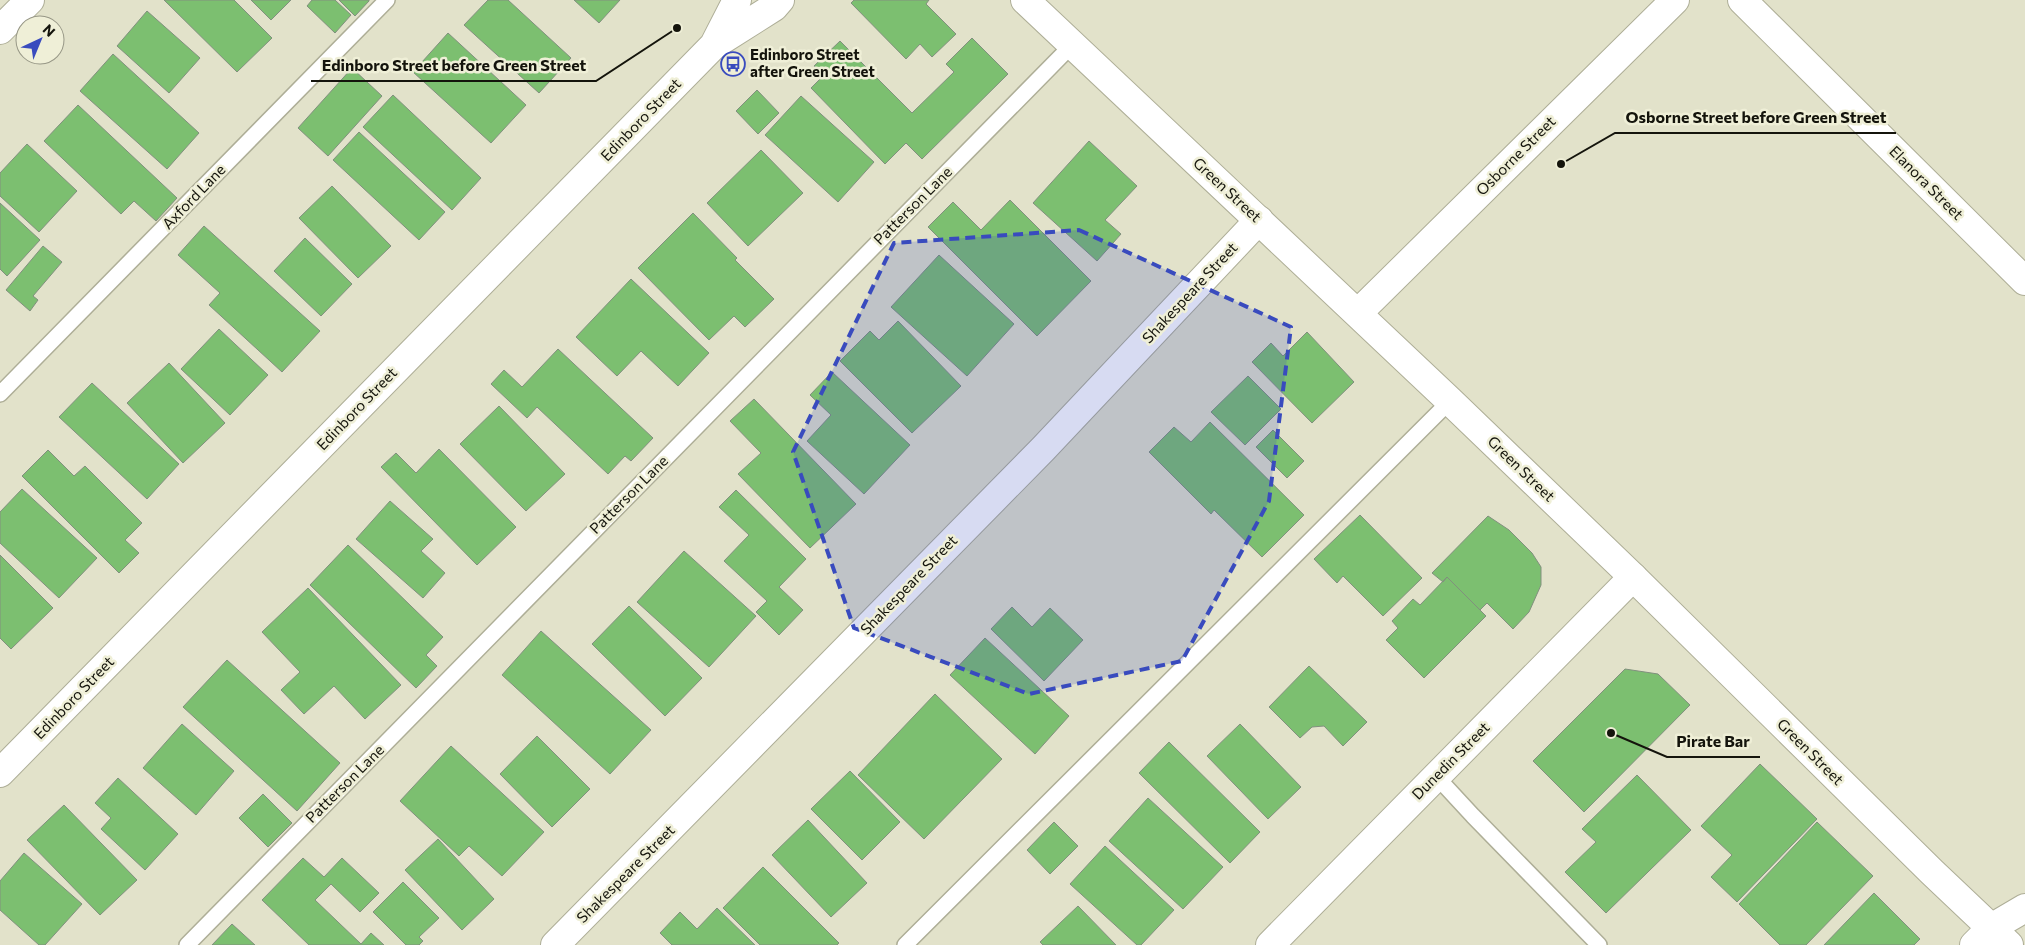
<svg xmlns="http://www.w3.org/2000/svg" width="2025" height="945" viewBox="0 0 2025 945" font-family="Commissioner,sans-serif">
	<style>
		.building { fill: #7cbf70; stroke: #81907e }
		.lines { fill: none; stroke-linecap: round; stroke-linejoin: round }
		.lane-casing { stroke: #aeae97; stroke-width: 18 }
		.street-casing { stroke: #aeae97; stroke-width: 30 }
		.primary-casing { stroke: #aeae97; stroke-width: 30 }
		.lane { stroke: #fff; stroke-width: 15 }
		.street { stroke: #fff; stroke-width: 28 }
		.primary { stroke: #fff; stroke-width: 28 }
		.marked { fill: #394bbe; fill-opacity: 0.2; stroke: #394bbe; stroke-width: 4; stroke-dasharray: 10 6; stroke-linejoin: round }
		.labels { text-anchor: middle; stroke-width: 5; stroke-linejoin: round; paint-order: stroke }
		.poi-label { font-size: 15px; font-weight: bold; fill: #14140c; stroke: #efefd7; text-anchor: start }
		.street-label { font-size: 15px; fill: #14140c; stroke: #efefd7 }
		.leader { fill: none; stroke: #14140c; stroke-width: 2 }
		.callout-dot { fill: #14140c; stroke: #efefd7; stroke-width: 2 }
		.callout-label { font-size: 16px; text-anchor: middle; font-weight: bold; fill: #14140c; stroke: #efefd7; stroke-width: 5; stroke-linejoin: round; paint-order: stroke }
	</style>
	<rect width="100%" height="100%" fill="#e2e2ca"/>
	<path class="building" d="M164 0H234L272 38 237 72Z
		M251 0H291L271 20Z
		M312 0H335L351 15 335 33 307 6Z
		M339 0H369V1L355 16Z
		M488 0H508L571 58 539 93 464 25Z
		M574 0H620L599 23Z
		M854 0H929L926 4 956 34 932 57 920 44 906 59 851 3Z
		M147 11 200 58 169 93 117 46Z
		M448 33 526 105 491 143 413 72Z
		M972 38 1008 74 922 159 906 143 885 164 811 88 823 76 814 66 840 41 912 113 954 72 946 64Z
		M113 54 199 133 167 169 80 91Z
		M352 68 382 96 328 156 298 128Z
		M757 90 779 113 758 134 736 111Z
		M393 95 481 178 452 210 363 127Z
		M801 96 874 162 838 202 765 135Z
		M78 105 177 198 156 221 134 201 121 214 44 141Z
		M359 132 445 212 419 240 333 160Z
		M1089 141 1137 186 1105 220 1121 234 1097 261 1033 203Z
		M27 144 77 191 39 232 0 196V173Z
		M761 150 803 193 748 246 707 203Z
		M332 186 391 246 358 278 299 218Z
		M1010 200 1091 281 1037 336 928 227 953 202 981 230Z
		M0 203 40 240 7 276 0 269Z
		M693 213 737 258 735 260 774 299 745 327 734 316 709 340 638 268Z
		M204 226 320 331 282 372 209 305 220 293 178 255Z
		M305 238 352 284 321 316 274 271Z
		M43 246 62 262 33 296 38 300 30 311 6 290Z
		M939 255 1014 324 967 376 891 307Z
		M631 279 709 353 678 386 641 351 617 376 576 337Z
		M898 321 961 386 912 433 840 361 870 331 879 340Z
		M219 329 268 375 230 415 181 369Z
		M1307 332 1354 382 1312 423 1252 362 1271 343 1283 356Z
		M558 349 653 438 631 461 625 456 608 474 537 407 527 418 491 384 504 370 522 387Z
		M169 363 225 423 183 463 127 403Z
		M832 372 910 445 864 494 807 441 831 415 810 395Z
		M1248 376 1281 409 1245 445 1211 412Z
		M92 383 179 464 147 499 59 417Z
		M754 399 856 504 810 548 738 474 761 453 730 421Z
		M499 406 565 474 526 511 460 444Z
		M1210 422 1304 515 1262 557 1214 510 1211 514 1149 452 1174 427 1191 442Z
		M1273 430 1304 461 1287 478 1256 447Z
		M439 449 516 527 477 565 381 467 396 453 416 473Z
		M48 450 74 476 85 466 142 523 125 540 139 553 119 573 22 476Z
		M22 489 97 558 59 598 0 543V512Z
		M736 490 806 559 779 587 803 610 779 635 756 612 767 601 724 561 749 535 719 507Z
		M390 501 433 539 421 551 445 573 423 598 356 539Z
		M1360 515 1422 578 1383 616 1343 576 1337 583 1314 559Z
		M1488 516 1509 530 1532 553 1541 567V585L1529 612 1513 629 1487 603 1480 610 1447 577 1443 582 1432 573Z
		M348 545 443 637 426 655 437 666 416 688 310 585Z
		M684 551 756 616 709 667 637 602Z
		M0 555 53 608 11 649 0 638Z
		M1447 577 1486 616 1424 678 1386 640 1398 628 1392 621 1413 599 1420 605Z
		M308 588 401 685 365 719 334 686 304 714 281 690 300 672 262 632Z
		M629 606 702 678 665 716 592 644Z
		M1012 607 1032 627 1050 608 1083 640 1044 681 991 629Z
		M541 631 651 730 610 774 502 675Z
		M985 638 1069 716 1035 754 950 675Z
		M227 660 340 763 297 811 183 707Z
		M1309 666 1367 722 1343 746 1324 726 1312 727 1300 738 1269 707Z
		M1625 669 1658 674 1690 705 1584 812 1533 761Z
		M935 694 1002 759 924 839 858 775Z
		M182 724 234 771 196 815 143 768Z
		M1240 724 1301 787 1268 819 1207 756Z
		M537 736 590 789 552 827 500 774Z
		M1169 742 1260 832 1230 863 1139 773Z
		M451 746 544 832 502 876 469 846 459 856 400 801Z
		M1760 764 1817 819 1737 902 1711 877 1732 855 1701 826Z
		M850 771 900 822 862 860 811 809Z
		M1637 775 1691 830 1606 913 1565 872 1596 842 1582 829Z
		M118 778 178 834 145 870 101 829 111 818 95 803Z
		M263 794 292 823 268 847 239 818Z
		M1148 798 1223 867 1183 909 1109 841Z
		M64 805 137 880 100 915 27 840Z
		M808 820 867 883 831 917 772 855Z
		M1054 822 1078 846 1050 874 1027 850Z
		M1817 822 1873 876 1806 945H1780L1739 904Z
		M438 839 494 899 462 930 405 870Z
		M1105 846 1174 910 1141 945H1137L1070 884Z
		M24 853 82 904 45 945H39L0 910V881Z
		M303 858 324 877 342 858 379 893 360 912 331 884 315 900 361 944 371 933 384 945H309L262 900Z
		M763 867 839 943 837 945H760L723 908Z
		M403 882 439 918 419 937 423 941 419 945H406L373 912Z
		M1874 893 1920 939 1914 945H1824Z
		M1078 906 1116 945H1043L1040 942Z
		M717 908 755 945H672L660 933 680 912 697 929Z
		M232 924 255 945H212Z"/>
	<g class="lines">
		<g class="lane-casing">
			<path id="lane" d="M0 394 387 0
				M1436 776 1473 816 1599 945
				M187 945 1072 45
				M905 945 1450 401"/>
		</g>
		<g class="street-casing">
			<path id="street" d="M1742 0 2025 281
				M0 30 30 0
				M715 43 737 0
				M1358 313 1675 0
				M0 773 714 45 774 7 780 0
				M555 945 1043 449 1259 220
				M1270 945 1633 577"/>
		</g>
		<g class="primary-casing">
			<path id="primary" d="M1025 0 1450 401 1633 577 1932 872 2009 945
				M1974 945 1991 928 2025 908"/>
		</g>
		<use href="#lane" class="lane"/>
		<use href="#street" class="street"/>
		<use href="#primary" class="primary"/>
	</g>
	<path class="marked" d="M1079 230 1291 327 1269 501 1182 661 1029 694 854 628 793 452 894 243Z"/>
	<defs>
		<g id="bus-ring" transform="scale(1.25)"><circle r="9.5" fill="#efefd7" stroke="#394bbe" stroke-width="1.5"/><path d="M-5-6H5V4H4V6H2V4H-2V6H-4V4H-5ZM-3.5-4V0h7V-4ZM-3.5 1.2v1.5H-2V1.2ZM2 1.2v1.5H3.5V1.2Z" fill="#394bbe"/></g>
	</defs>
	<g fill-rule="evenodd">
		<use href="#bus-ring" x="733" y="64"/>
	</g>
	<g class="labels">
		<g class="poi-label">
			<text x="750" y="60">Edinboro Street<tspan x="750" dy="17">after Green Street</tspan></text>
		</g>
		<g class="street-label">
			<text transform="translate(641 120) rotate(-46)" y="5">Edinboro Street</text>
			<text transform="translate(1516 156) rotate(-45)" y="5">Osborne Street</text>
			<text transform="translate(1926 183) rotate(45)" y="5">Elanora Street</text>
			<text transform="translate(1227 190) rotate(43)" y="5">Green Street</text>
			<text transform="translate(194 197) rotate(-46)" y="5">Axford Lane</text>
			<text transform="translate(913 206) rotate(-45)" y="5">Patterson Lane</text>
			<text transform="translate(1190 293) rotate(-47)" y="5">Shakespeare Street</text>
			<text transform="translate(357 409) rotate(-46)" y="5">Edinboro Street</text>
			<text transform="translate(1521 469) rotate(44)" y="5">Green Street</text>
			<text transform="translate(629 495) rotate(-45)" y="5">Patterson Lane</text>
			<text transform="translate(909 585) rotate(-46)" y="5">Shakespeare Street</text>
			<text transform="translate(74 698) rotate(-46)" y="5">Edinboro Street</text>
			<text transform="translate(1810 752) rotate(45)" y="5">Green Street</text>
			<text transform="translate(1451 761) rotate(-45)" y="5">Dunedin Street</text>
			<text transform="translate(345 784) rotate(-45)" y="5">Patterson Lane</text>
			<text transform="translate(626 874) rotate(-45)" y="5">Shakespeare Street</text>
		</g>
	</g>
	<path class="leader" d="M677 28L596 81H311M1561 164L1615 133H1896M1611 733L1667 757H1760"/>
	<g class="callout-dot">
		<circle cx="677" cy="28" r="5"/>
		<circle cx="1561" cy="164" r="5"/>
		<circle cx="1611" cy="733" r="5"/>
	</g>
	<g class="callout-label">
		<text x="454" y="71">Edinboro Street before Green Street</text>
		<text x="1756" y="123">Osborne Street before Green Street</text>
		<text x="1713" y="747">Pirate Bar</text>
	</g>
	<g transform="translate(40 40) rotate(44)"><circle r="24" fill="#efefd7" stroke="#979786"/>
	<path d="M0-4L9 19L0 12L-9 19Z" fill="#394bbe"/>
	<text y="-8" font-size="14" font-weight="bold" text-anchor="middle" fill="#14140c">N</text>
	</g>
</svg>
